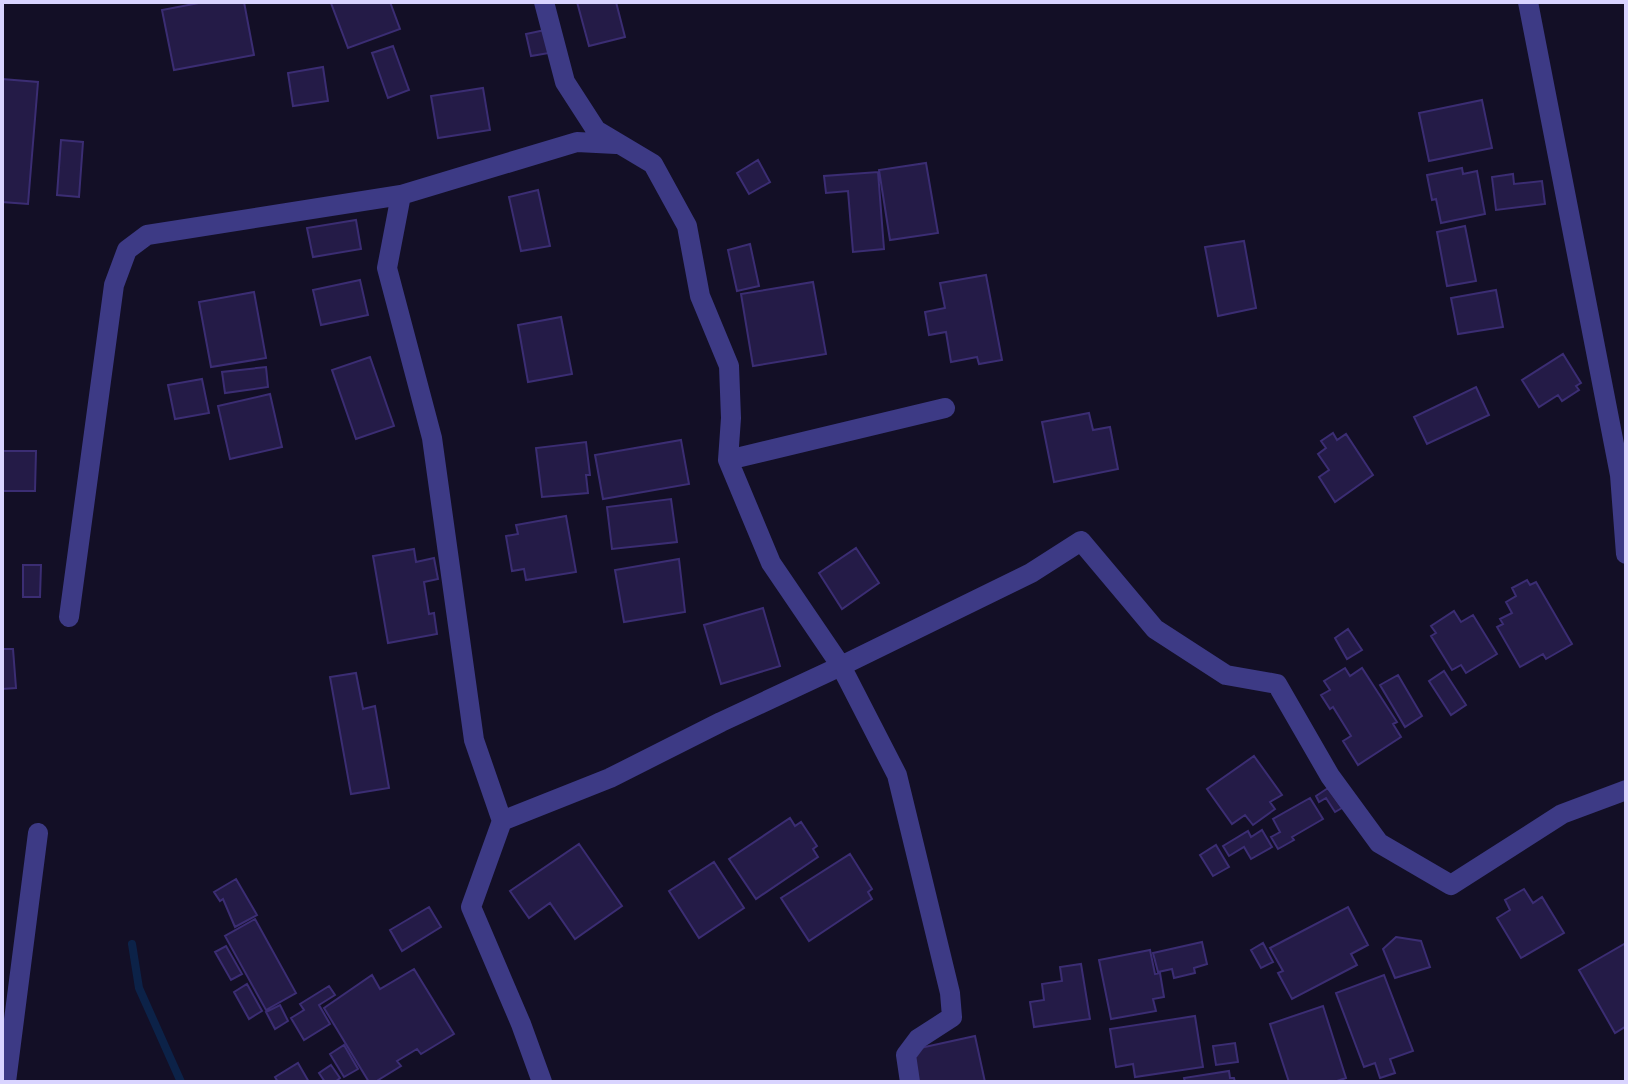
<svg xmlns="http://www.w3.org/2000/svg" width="1628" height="1084" viewBox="0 0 1628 1084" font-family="'Varela Round',sans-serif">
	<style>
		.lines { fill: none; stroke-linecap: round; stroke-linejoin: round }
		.stream { stroke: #0c2248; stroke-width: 8 }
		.building { fill: #241b47; stroke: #3b2d73; stroke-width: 2 }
		.street { stroke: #3d3a85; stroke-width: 20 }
	</style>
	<rect width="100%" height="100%" fill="#130f26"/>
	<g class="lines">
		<path class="stream" d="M132 944 139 988 181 1082"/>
	</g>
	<path class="building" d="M204 2H244L254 55 174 70 162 10Z
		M334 2H390L400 29 348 48 331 3Z
		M577 2H616L625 37 589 46Z
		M545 30 549 53 531 56 526 34Z
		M393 46 409 90 388 98 372 53Z
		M323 67 328 101 293 106 288 73Z
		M2 79 38 82 28 204 2 202Z
		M483 88 490 130 438 138 431 96Z
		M1482 100 1492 148 1429 161 1419 113Z
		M61 140 83 142 79 197 57 195Z
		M758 160 770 182 749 194 737 173Z
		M926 163 938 233 890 240 879 170Z
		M1462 168 1463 174 1477 171 1485 214 1441 223 1436 199 1432 200 1427 175Z
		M878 172 884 249 853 252 848 191 826 193 824 176Z
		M1513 174 1514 184 1542 181 1545 204 1496 210 1492 177Z
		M538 190 550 246 521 251 509 197Z
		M356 220 361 249 313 257 307 228Z
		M1465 226 1476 281 1447 286 1437 232Z
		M1244 241 1256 308 1218 316 1205 247Z
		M750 244 759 286 737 291 728 250Z
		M986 275 1002 360 979 364 977 357 951 362 946 332 929 335 925 312 945 308 940 283Z
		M360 280 368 315 321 325 313 290Z
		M813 282 826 354 753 366 741 294Z
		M1496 290 1503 327 1458 334 1451 298Z
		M254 292 266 358 211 367 199 302Z
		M561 317 572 374 528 382 518 325Z
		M1563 354 1581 383 1576 386 1579 390 1562 401 1558 395 1539 407 1522 380Z
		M370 357 394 426 356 439 332 370Z
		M266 367 268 387 225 393 222 372Z
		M202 379 209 413 175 419 168 385Z
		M1476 387 1489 415 1427 444 1414 417Z
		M270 394 282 447 230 459 218 406Z
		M1089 413 1093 430 1110 427 1118 469 1054 482 1042 422Z
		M1333 433 1337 440 1346 434 1373 475 1335 502 1319 477 1329 470 1318 454 1326 448 1321 441Z
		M681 440 689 484 603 499 595 455Z
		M586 442 590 475H586L588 493 542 497 536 448Z
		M2 451H36L35 491H2Z
		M671 499 677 542 612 549 607 507Z
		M566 516 576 572 526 580 524 569 512 571 506 536 518 534 516 525Z
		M856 548 879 583 842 609 819 573Z
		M414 549 416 562 434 558 438 579 424 582 429 614 434 613 437 634 388 643 373 556Z
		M679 559 685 612 624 622 615 570Z
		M23 565H41L40 597H23Z
		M1527 580 1530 585 1536 582 1572 644 1546 659 1543 654 1520 667 1497 627 1503 624 1500 619 1512 613 1506 602 1516 596 1512 588Z
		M763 608 780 666 721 684 704 625Z
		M1454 611 1461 622 1473 615 1497 654 1466 673 1461 665 1452 670 1431 636 1436 633 1431 626Z
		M1348 629 1362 650 1347 659 1335 638Z
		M2 649H13L16 688 2 689Z
		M1345 668 1350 676 1362 668 1397 722 1393 724 1401 737 1358 765 1343 741 1351 736 1333 707 1330 709 1321 695 1330 690 1324 681Z
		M1444 671 1466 705 1451 715 1429 681Z
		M356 673 363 709 375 706 389 788 351 794 330 677Z
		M1398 675 1422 716 1405 727 1380 685Z
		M1254 756 1282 795 1270 802 1275 809 1253 825 1245 815 1232 824 1207 789Z
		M1328 788 1342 808 1335 812 1326 798 1319 802 1316 796Z
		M1310 798 1323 819 1292 837 1294 840 1278 849 1271 837 1280 832 1273 819Z
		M790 818 795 826 801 822 817 846 813 849 818 857 756 899 729 859Z
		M1262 830 1272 847 1251 859 1244 847 1229 856 1223 846 1248 831 1251 837Z
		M579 844 622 906 575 939 550 903 529 918 510 891Z
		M1216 845 1229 867 1213 876 1200 855Z
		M850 854 872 889 868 892 872 899 809 941 781 898Z
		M714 862 744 908 699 938 669 891Z
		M236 879 257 915 235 927 223 899 220 901 214 892Z
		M1524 889 1533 903 1542 897 1564 933 1521 958 1497 918 1510 910 1505 900Z
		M429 907 441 927 402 951 390 930Z
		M1348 907 1368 945 1351 954 1357 965 1292 999 1278 973 1283 971 1270 948Z
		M255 919 296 993 266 1010 225 936Z
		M1396 937 1421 941 1430 967 1395 978 1383 949Z
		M1202 942 1207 964 1194 968 1195 973 1174 978 1172 969 1158 972 1153 953Z
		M1263 943 1273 962 1261 968 1251 950Z
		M1626 943V1029L1625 1027 1615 1033 1579 970Z
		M226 946 242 974 231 980 215 952Z
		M1150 950 1155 974 1160 973 1164 997 1153 999 1156 1011 1111 1019 1099 960Z
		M1081 964 1090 1019 1034 1027 1030 1002 1044 1000 1042 984 1062 981 1060 967Z
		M414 969 454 1034 421 1054 417 1049 397 1061 401 1066 375 1082H369L324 1008 372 975 380 989Z
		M1384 975 1413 1051 1390 1059 1395 1073 1380 1078 1375 1063 1364 1067 1336 993Z
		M247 984 262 1011 249 1019 234 992Z
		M329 986 335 995 319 1005 330 1024 304 1040 291 1018 304 1010 300 1004Z
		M280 1005 288 1021 275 1029 266 1012Z
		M1323 1006 1346 1078 1334 1082H1289L1270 1024Z
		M1195 1016 1203 1067 1135 1077 1133 1064 1116 1067 1110 1029Z
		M975 1036 985 1082H918L911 1050Z
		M1235 1043 1238 1062 1216 1065 1213 1046Z
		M344 1045 358 1069 344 1077 330 1054Z
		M298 1063 309 1082H278L275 1077Z
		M331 1065 340 1078 335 1082H325L319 1073Z
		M1229 1071 1230 1078H1234L1235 1082H1185L1184 1078Z"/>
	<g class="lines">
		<path class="street" d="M544 2 565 82 596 130 653 164 687 226 700 296 729 366 731 418 728 460 771 563 841 666 897 775 950 993 952 1017 918 1039 906 1055 910 1082
			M1528 2 1620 475 1626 554
			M728 460 945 408
			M69 617 114 285 127 250 147 235 401 195
			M502 821 474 740 432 438 387 268 401 195 577 142 616 144
			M6 1082 38 833
			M542 1082 521 1024 471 907 502 821 610 778 721 722 841 666 1031 573 1081 541 1155 629 1226 675 1277 684 1330 776 1379 843 1451 885 1562 814 1626 790"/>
	</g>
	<rect width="1628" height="1084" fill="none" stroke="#d9d4ff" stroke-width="8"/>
</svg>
